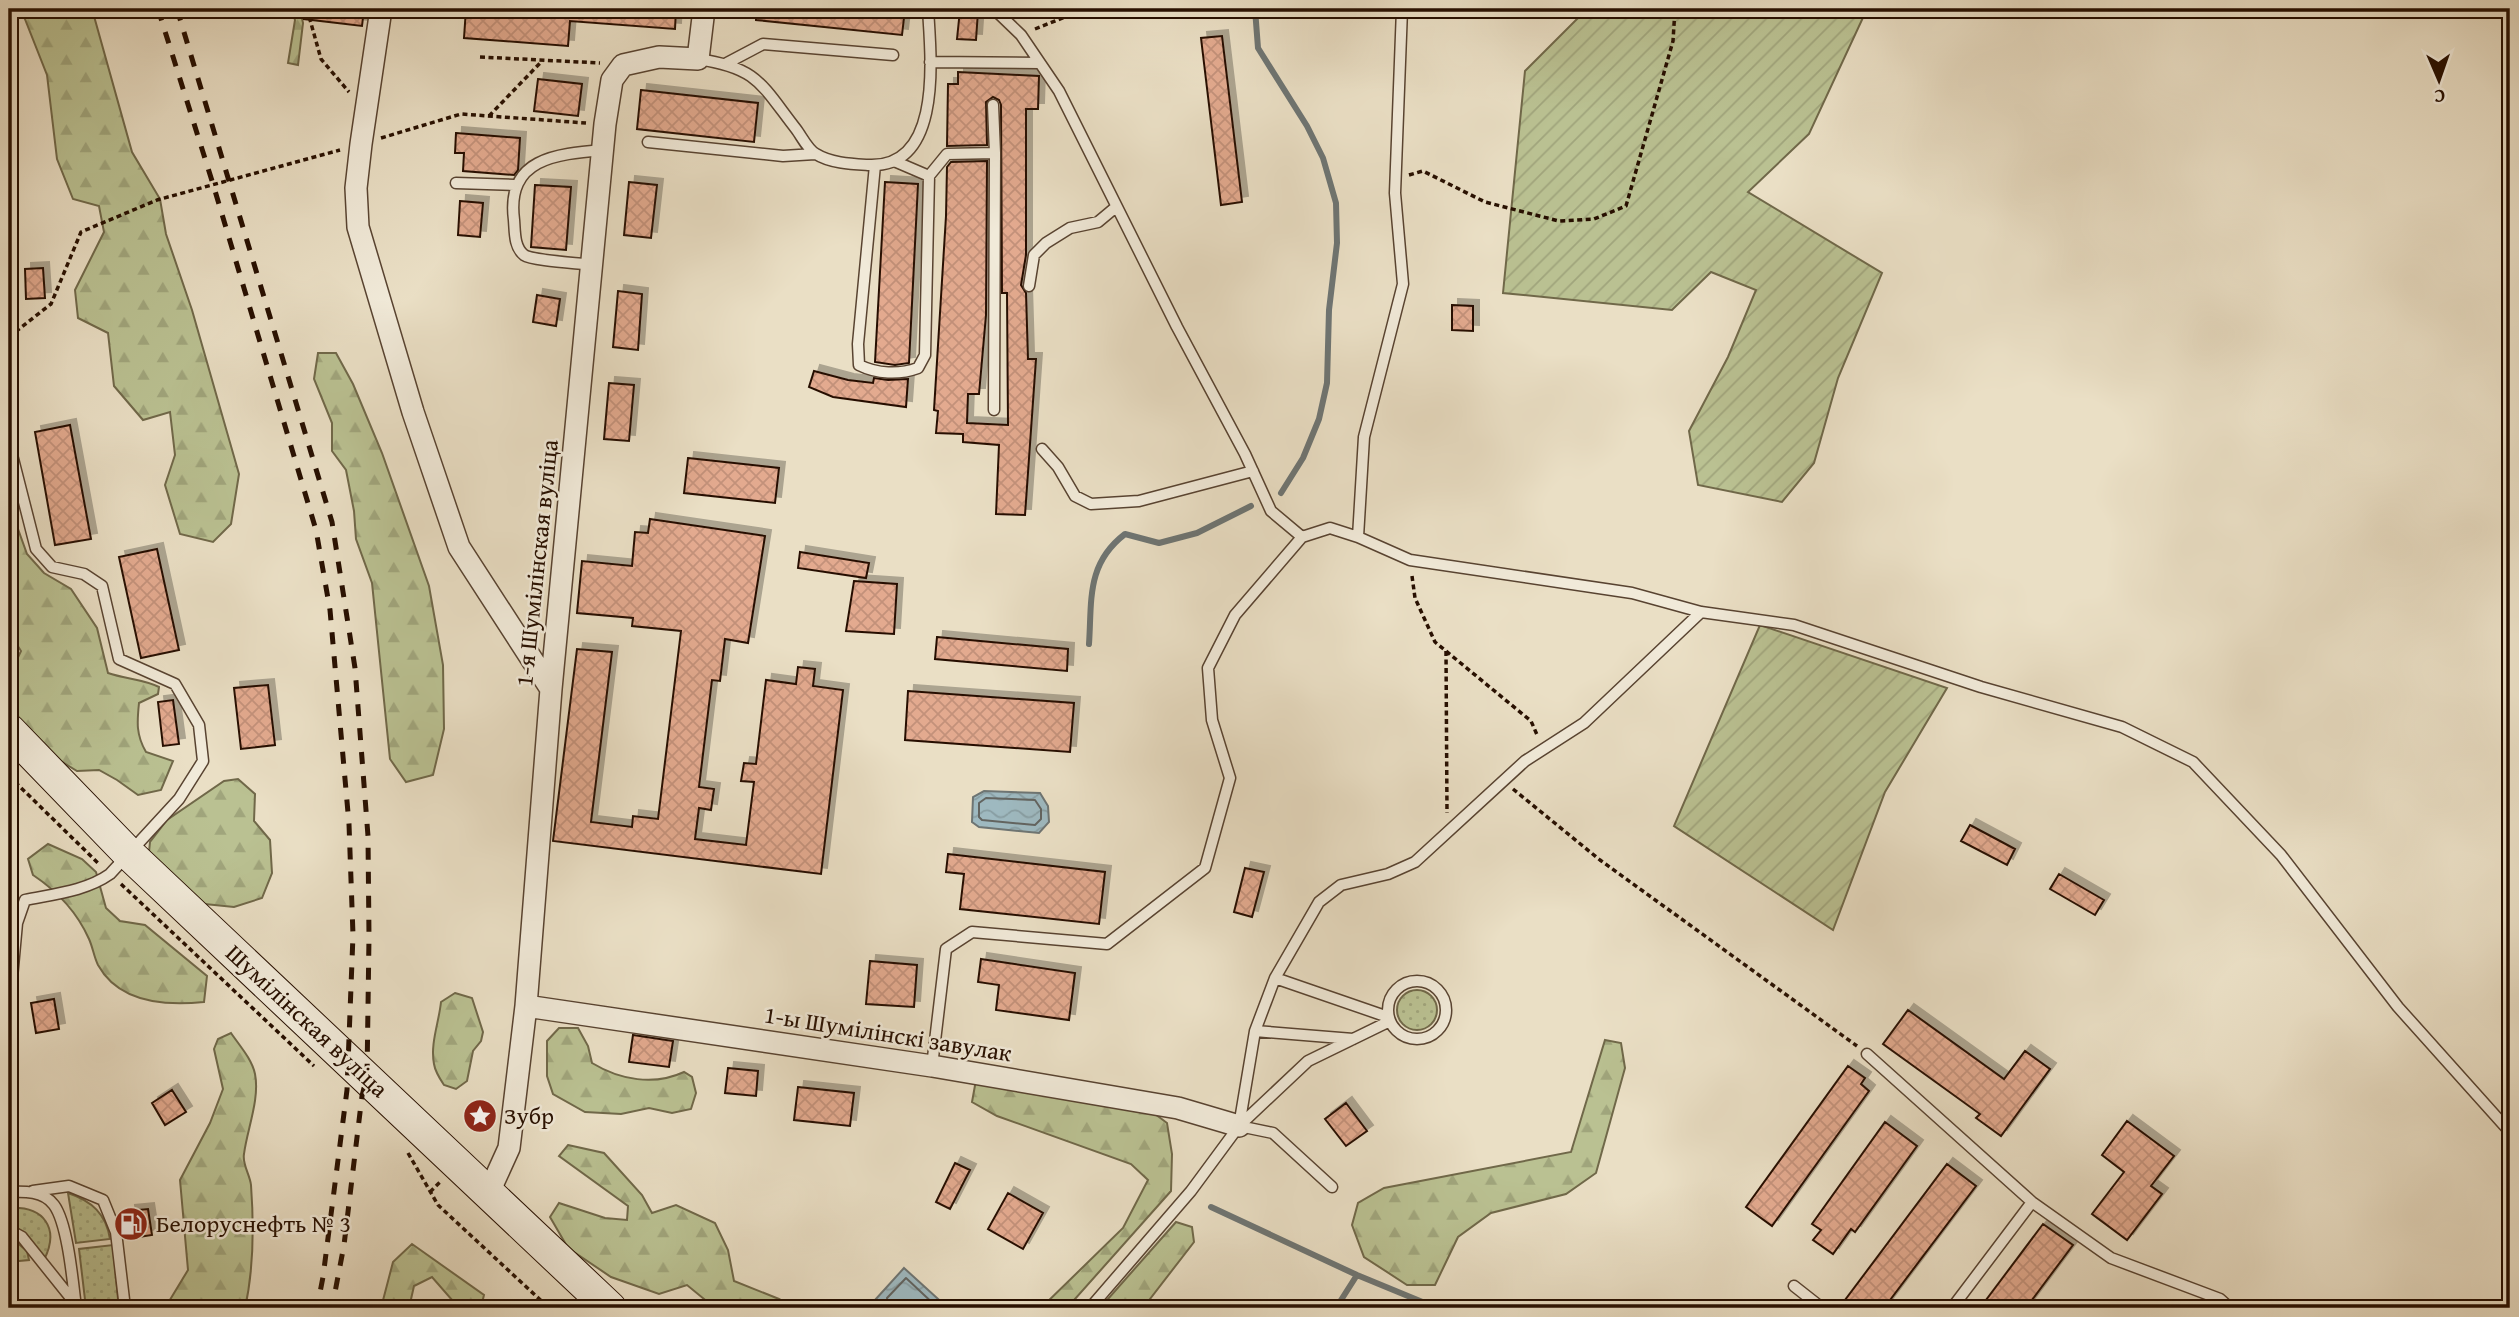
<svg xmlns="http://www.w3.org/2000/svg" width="2519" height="1317" viewBox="0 0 2519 1317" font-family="'Gentium Book Plus',serif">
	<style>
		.grass { fill: url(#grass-dots); stroke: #706849; stroke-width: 2 }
		.forest { fill: url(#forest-firs); stroke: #706849; stroke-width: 2 }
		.garden { fill: url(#garden-furrows); stroke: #706849; stroke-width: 2 }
		.water { fill: url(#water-waves); stroke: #6e7573; stroke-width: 2 }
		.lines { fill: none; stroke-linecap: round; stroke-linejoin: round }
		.shore { stroke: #626460; stroke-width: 2 }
		.stream { stroke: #6e7573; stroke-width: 6 }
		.building { fill: url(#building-cross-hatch); stroke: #270f00; stroke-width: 2; filter: url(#shadow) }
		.service-casing { stroke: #584331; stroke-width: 13 }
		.minor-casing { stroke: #584331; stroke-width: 24 }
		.secondary-casing { stroke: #270f00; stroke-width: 34 }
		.path { stroke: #270f00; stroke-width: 3.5; stroke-dasharray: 5 3.5; stroke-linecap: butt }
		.service { stroke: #f1ead9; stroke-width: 10 }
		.minor { stroke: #f1ead9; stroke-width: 21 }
		.secondary { stroke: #f1ead9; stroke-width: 32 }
		.rail { stroke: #270f00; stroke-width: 5; stroke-dasharray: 12 12; stroke-linecap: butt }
		.labels { text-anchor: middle; stroke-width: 5; stroke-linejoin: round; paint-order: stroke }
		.street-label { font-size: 24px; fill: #270f00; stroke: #f1ead9 }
		.poi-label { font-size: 24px; fill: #270f00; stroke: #f1ead9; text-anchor: start }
	</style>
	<defs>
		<pattern id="grass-dots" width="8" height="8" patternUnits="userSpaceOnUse" patternTransform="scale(1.75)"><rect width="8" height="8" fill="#bac192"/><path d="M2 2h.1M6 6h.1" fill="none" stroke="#a0a57c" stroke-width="1.8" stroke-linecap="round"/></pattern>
		<pattern id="forest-firs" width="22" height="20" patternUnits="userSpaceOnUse" patternTransform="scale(1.75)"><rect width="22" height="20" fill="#bac192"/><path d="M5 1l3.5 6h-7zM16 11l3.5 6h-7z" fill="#a0a57c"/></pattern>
		<pattern id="garden-furrows" width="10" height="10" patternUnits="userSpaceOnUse" patternTransform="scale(1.75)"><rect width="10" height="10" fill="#bac192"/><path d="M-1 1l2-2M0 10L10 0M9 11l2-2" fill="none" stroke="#a0a57c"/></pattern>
		<pattern id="water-waves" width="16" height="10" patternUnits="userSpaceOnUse" patternTransform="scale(1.75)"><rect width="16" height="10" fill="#9eb9c0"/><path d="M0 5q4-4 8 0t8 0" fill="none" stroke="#889ea3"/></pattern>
		<pattern id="building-cross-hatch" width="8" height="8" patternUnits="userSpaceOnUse" patternTransform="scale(1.75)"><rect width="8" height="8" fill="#e3aa8f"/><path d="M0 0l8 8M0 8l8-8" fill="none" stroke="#c3917a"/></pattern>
		<filter id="shadow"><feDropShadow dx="6" dy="-6" stdDeviation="0" flood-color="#0004"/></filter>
	</defs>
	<rect width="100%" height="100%" fill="#eadfc5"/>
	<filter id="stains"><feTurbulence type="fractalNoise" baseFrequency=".00286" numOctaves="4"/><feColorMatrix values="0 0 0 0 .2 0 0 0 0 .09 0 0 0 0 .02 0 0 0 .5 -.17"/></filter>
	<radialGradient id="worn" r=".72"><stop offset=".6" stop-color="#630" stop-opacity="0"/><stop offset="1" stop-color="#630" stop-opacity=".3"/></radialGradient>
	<path class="grass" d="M1397 1010a20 20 0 1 1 40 0a20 20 0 1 1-40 0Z
		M68 1193C92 1201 106 1214 110 1239L76 1243Z
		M9 1208C44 1206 60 1228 44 1260L24 1233 9 1223Z
		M9 1236 27 1251 29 1260 9 1262Z
		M113 1245 118 1299 116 1308H86L79 1249Z"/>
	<path class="forest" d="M21 9H92L132 152 160 199 166 234 192 310 239 474 231 524 213 542 180 534 165 485 175 455 170 412 143 420 114 386 108 333 78 318 75 290 104 232 99 206 73 199 57 159 47 75Z
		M291 9H300L303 23 298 65 288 63 295 20Z
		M318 353H336L353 384 382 453 429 586 443 665 444 729 433 775 406 782 390 759 372 583 356 539 354 511 346 470 332 451V423L314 379Z
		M9 504 27 554 44 573 71 589 97 628 108 673C125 679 143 679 159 687L158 694 139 703C137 722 136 735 146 752L173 761 161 790 138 795 117 780 99 770 77 771 44 751 11 718 9 708 10 674 21 651 9 632Z
		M238 779 255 794 254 821 270 840 272 873 262 898 234 907 195 903 148 862 150 842 167 820 224 781Z
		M48 844 82 859 96 872 106 908 120 921 145 925 207 976 204 1002C166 1006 119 1003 98 965 94 957 93 948 89 939 77 912 57 891 33 875L28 859Z
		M455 993 472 998 483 1032 481 1041 473 1051 467 1081 456 1089 444 1085C440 1079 435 1071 434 1064 430 1044 439 1022 441 1002Z
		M559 1028H578L588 1046 592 1063C620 1080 654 1086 684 1072L692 1077 696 1093 691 1109 672 1113 649 1108 621 1114 585 1112 553 1094 547 1076V1041Z
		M231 1033C239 1045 252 1059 255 1074 260 1099 247 1130 244 1154 242 1164 250 1175 251 1185 254 1226 254 1268 245 1308H165L188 1270 180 1180 210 1123 223 1089 214 1049 218 1039Z
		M1605 1040 1621 1043 1625 1068 1596 1173 1566 1194 1491 1213 1458 1237 1435 1285H1407L1364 1257 1352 1225 1358 1203 1384 1188 1571 1152Z
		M976 1080 1147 1108 1167 1123 1172 1154 1171 1191 1067 1308H1041L1123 1228 1148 1180 1131 1164 997 1116 972 1102Z
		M568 1145 604 1153 642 1195 652 1213 676 1205 715 1223 728 1250 734 1281 779 1299 794 1308H715L687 1285 659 1294 611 1277 568 1248 550 1217 559 1203 605 1218 627 1220 628 1206 559 1156Z
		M1176 1222 1192 1227 1194 1242 1143 1308H1100Z
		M412 1244 484 1295 481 1307 459 1308 432 1277 414 1286 409 1308H381L393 1262Z"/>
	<path class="garden" d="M1587 9H1867L1809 134 1748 192 1882 273 1838 378 1814 463 1782 502 1698 485 1689 431 1728 357 1756 290 1711 272 1672 310 1503 293 1525 71Z
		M1760 625 1947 688 1885 792 1833 930 1674 826Z"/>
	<path class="water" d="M984 791 1040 793 1048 806 1049 822 1039 833 979 827 972 822 973 797Z
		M904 1268 948 1308H884L875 1300Z"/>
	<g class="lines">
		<path class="shore" d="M986 798 1035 800 1041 809V819L1035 825 982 820 979 817V803Z
			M888 1308 887 1298 906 1278 938 1308"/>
		<path class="stream" d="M1255 9 1258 48 1307 126 1323 158 1336 203 1337 243 1329 310 1327 383 1319 419 1303 458 1281 493
			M1089 644C1092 600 1086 564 1125 534L1159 543 1197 533 1251 506
			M1211 1207 1357 1275 1437 1308
			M1336 1308 1357 1275"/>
	</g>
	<path class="building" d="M305 9H364L362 26 304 19Z
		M466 9H676L675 29 570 21 568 46 464 38Z
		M756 9H905L902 35 756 20Z
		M960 10 978 11 976 40 957 39Z
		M1222 36 1242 202 1221 205 1201 38Z
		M958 72 1039 76 1038 109H1026V255L1021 285 1026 293 1028 359H1036L1025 515 996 514 999 445 963 442V434L936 433 938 411 934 410 946 216 947 167 951 162 987 161 986 315 979 394H968L967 423 1008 425 1007 293H1002L1001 105 999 100 993 97 986 102 987 145 947 146 948 84H958Z
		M538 79 582 84 578 116 534 111Z
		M641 90 758 103 754 142 637 129Z
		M456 133 520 138 518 170 514 175 463 171 464 153H455Z
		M629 182 657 185 651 238 624 235Z
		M885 182 918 184 909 363 895 365 875 362Z
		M535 185 571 187 566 250 531 247Z
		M460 201 483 203 480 237 458 235Z
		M43 268 45 298 26 299 25 269Z
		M618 291 642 294 638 350 613 347Z
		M537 295 560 299 556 326 533 322Z
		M1452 305 1473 306V331L1452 330Z
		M814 371 848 380 873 383 874 378 888 380 908 379 906 407 833 397 809 387Z
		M609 383 634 385 629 441 604 439Z
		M70 425 91 539 55 545 35 432Z
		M688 458 779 468 775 503 684 493Z
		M650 519 765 536 748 643 725 639 720 681 712 680 699 787 714 789 711 810 699 808 695 839 746 845 754 782 741 781 744 763 756 764 766 680 796 684 798 667 815 669 813 686 843 690 821 874 553 841 577 649 612 652 591 822 632 827 633 816 658 819 681 631 632 626 633 618 577 613 582 561 632 566 635 532 648 533Z
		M157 549 179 650 141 658 119 557Z
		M800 552 869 563 866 578 798 568Z
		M854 581 897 584 894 634 846 631Z
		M937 637 1068 649 1067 671 935 659Z
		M268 685 275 745 241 749 234 688Z
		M908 691 1074 703 1070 752 905 740Z
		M173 700 179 744 163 746 158 702Z
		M1970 825 2015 849 2007 865 1961 841Z
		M948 854 1105 872 1099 924 960 909 964 874 946 872Z
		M1245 868 1264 872 1252 917 1234 912Z
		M2059 874 2104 900 2095 915 2050 889Z
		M981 959 1075 973 1069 1020 996 1010 999 985 978 982Z
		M870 961 917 965 914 1007 866 1004Z
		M54 999 59 1029 36 1033 31 1003Z
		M1908 1010 2004 1079 2025 1051 2050 1069 2001 1136 1976 1118 1980 1114 1883 1044Z
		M633 1035 673 1041 669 1067 629 1062Z
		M1848 1066 1865 1078 1861 1084 1869 1091 1772 1226 1746 1207Z
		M728 1068 758 1071 756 1096 725 1093Z
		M798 1087 854 1093 850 1126 794 1120Z
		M172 1090 186 1112 165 1125 152 1103Z
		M1346 1103 1367 1131 1346 1146 1325 1119Z
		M2127 1121 2174 1156 2151 1186 2162 1194 2127 1240 2092 1214 2124 1172 2102 1155Z
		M1885 1122 1917 1146 1855 1232 1851 1229 1833 1254 1813 1240 1821 1230 1812 1224Z
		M955 1163 970 1170 950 1209 936 1202Z
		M1947 1164 1976 1186 1884 1308H1839Z
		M1008 1193 1043 1213 1023 1249 988 1229Z
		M148 1209 152 1235 132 1238 129 1211Z
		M2043 1224 2073 1245 2026 1308H1980Z"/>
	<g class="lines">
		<g class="service-casing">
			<path id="service" d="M994 9 1021 35 1059 91 1177 327 1245 454 1271 511 1302 537
				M698 59C758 68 761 84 796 129 802 137 808 150 816 154 830 163 852 164 868 165 943 169 931 58 928 9
				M930 62 1040 63
				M727 63 763 44 893 55
				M993 105 995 153 994 410
				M648 142 783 156 815 154
				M875 165 858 344 859 365C877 374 899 375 918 368L925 355 929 176 894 161
				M929 176 947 154 995 153
				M456 183 514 185
				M593 265C580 263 533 261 524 255 514 247 515 232 514 220 506 158 556 154 604 150
				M1029 286 1034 255 1046 243 1070 228 1098 222 1116 207
				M9 443 36 549 52 567 84 574 102 586 119 659 175 684 199 725 203 761 179 799 110 874C86 891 54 894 25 900L17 923 10 1000
				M1042 449 1058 467 1075 496 1091 504 1139 501 1253 471
				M1358 537 1410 560 1632 593 1701 612 1794 625 1981 687 2122 727 2193 762 2281 855 2398 1007 2510 1132
				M1275 978 1388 1017
				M1388 1010a29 29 0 1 1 58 0a29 29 0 1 1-58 0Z
				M1255 1031 1353 1039
				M1867 1054 2032 1202 2111 1258 2220 1299 2230 1308
				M932 1066 946 949 972 932 1107 944 1205 868 1230 778 1212 720 1208 668 1235 615 1302 537 1330 528 1358 537 1364 437 1403 284 1395 193 1402 9
				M1239 1126 1255 1031 1275 978 1319 902 1341 885 1388 874 1415 862 1525 761 1584 723 1701 612
				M1239 1126 1273 1133 1332 1187
				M33 1191 69 1186 103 1200 116 1232 125 1308
				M9 1192C24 1191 44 1191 54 1205 68 1224 73 1284 76 1308
				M9 1230 22 1237 74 1302
				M1794 1286 1822 1308
				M577 1308 590 1293
				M1090 1308 1191 1191 1239 1126 1308 1061 1390 1021
				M1952 1308 2032 1202"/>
		</g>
		<g class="minor-casing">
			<path id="minor" d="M381 9 361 144 356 188 358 227 413 412 459 547 551 689
				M526 1006 932 1066 1178 1108 1239 1126
				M489 1192 509 1148 526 1006 551 689 605 124 612 80 623 65 659 57 698 59 704 9"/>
		</g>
		<g class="secondary-casing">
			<path id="secondary" d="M9 730 128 853 610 1308"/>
		</g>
		<path class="path" d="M307 9 321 59 349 92
			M1035 29 1085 9
			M480 57 600 63
			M489 116 543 60
			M381 138 461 114 586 123
			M1409 175 1423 171 1485 202 1559 221 1594 219 1626 206 1673 41 1675 9
			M9 337 51 304 81 232 157 200 340 150
			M1412 576 1415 598 1435 642 1531 721 1538 737
			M1446 651 1447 813
			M9 776 100 865
			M1513 789 1600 860 1857 1046
			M121 884 314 1066
			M408 1153 438 1205 549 1308
			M430 1192 441 1181"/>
		<use href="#service" class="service"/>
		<use href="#minor" class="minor"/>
		<use href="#secondary" class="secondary"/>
		<path class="rail" d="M158 9 213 184 316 530 330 610 349 824 353 935 347 1090 323 1277 317 1308
			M177 9 332 522 355 668 368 836 369 937 367 1076 362 1096 344 1245 332 1308"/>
	</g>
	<defs>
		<g id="sight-disc" transform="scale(1.75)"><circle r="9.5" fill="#8f2418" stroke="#f1ead9"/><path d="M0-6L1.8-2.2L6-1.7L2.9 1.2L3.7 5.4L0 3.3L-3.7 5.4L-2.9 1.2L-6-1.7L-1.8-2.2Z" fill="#fff"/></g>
		<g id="fuel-disc" transform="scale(1.75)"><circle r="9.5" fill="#8f2418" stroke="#f1ead9"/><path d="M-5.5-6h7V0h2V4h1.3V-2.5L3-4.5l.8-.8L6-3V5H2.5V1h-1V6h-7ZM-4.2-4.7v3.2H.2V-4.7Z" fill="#fff"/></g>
	</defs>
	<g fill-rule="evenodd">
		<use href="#sight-disc" x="480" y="1116"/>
		<use href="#fuel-disc" x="131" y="1224"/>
	</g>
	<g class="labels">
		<g class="street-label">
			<text transform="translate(537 563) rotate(-84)" y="8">1-я Шумілінская вуліца</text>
			<text transform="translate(307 1021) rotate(43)" y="8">Шумілінская вуліца</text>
			<text transform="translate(888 1034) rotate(9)" y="8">1-ы Шумілінскі завулак</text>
		</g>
		<g class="poi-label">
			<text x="504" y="1124">Зубр</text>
			<text x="156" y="1232">Белоруснефть № 3</text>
		</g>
	</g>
	<rect width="2519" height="1317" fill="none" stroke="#eadfc5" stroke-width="35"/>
	<rect x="10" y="10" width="2498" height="1296" fill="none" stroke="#270f00" stroke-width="3.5"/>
	<rect x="18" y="18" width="2484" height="1282" fill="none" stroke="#270f00" stroke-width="2"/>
	<g transform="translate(2439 80) rotate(178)" stroke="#f1ead9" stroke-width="5" paint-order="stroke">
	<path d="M0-5L12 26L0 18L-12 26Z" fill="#270f00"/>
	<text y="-10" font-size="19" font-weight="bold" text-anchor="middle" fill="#270f00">С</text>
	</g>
	<rect width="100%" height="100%" filter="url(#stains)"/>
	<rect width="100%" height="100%" fill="url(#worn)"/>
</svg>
